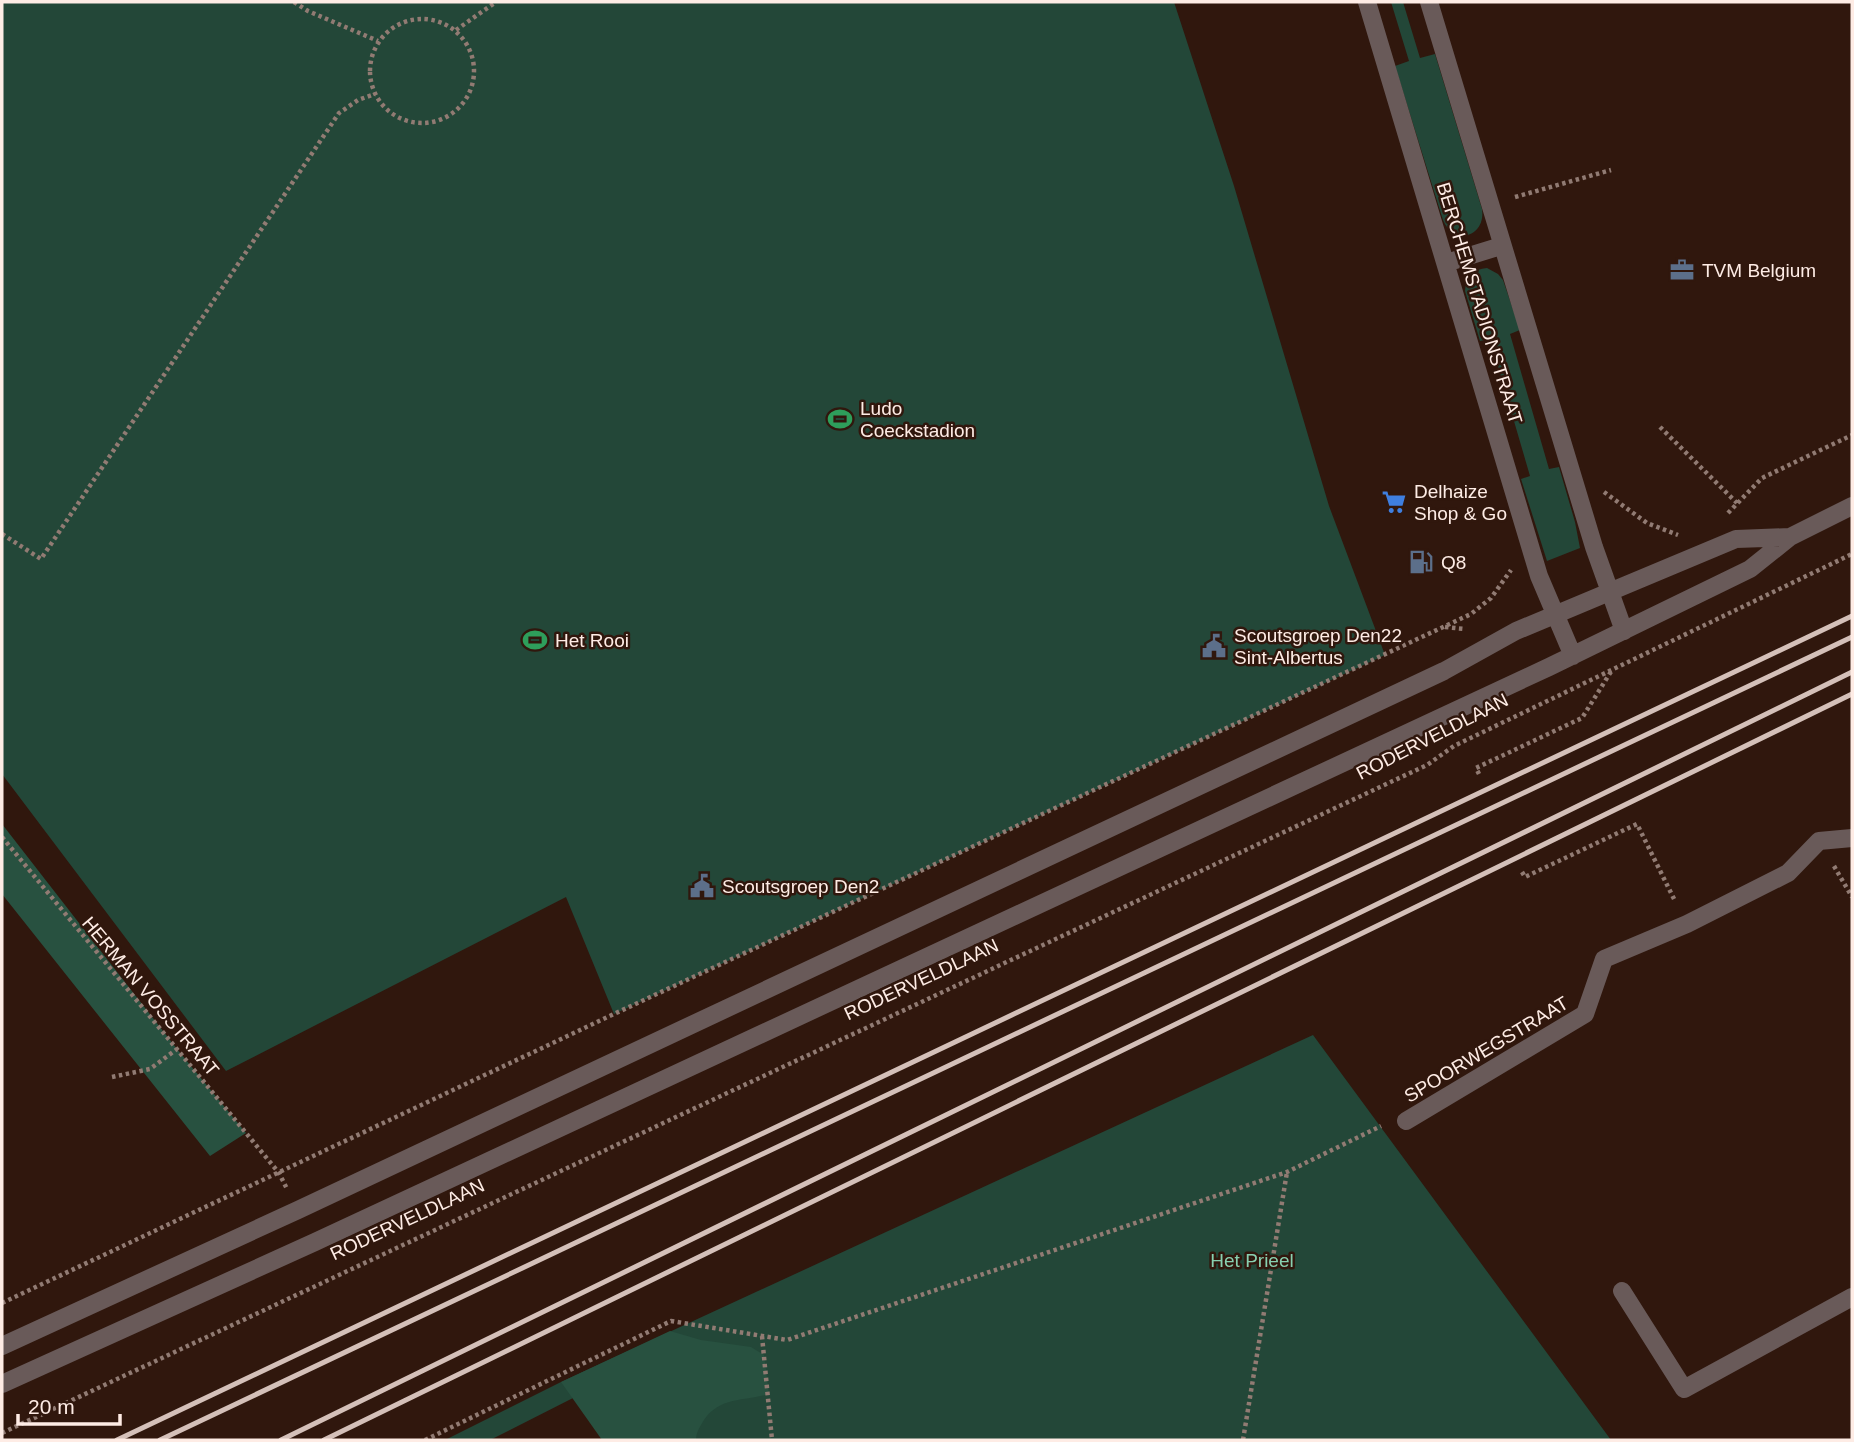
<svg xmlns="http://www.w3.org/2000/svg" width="1854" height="1442" viewBox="0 0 1854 1442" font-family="Helvetica,sans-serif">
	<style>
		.green { fill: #234738 }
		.forest { fill: #285140 }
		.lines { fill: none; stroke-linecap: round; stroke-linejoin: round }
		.path { stroke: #917b73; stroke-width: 4.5; stroke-dasharray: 3.5 3.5; stroke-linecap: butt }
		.minor { stroke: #695a59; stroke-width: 18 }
		.rail { stroke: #d4c0b9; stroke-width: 5 }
		.labels { text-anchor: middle; stroke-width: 5; stroke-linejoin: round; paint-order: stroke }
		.poi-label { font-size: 19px; fill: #feece5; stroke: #30170d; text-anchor: start }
		.street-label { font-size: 19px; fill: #feece5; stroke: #30170d }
		.park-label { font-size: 19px; fill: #88d0b0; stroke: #30170d }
	</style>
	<rect width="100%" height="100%" fill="#30170d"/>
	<path class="green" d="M2 2H1174L1234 186 1329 506 1385 655 614 1014 566 897 226 1071 2 774Z
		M1391 2H1403L1420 58 1435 54 1482 209C1486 237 1454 246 1443 220L1395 66 1409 61Z
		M1487 268 1498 274 1503 280 1520 330 1510 334 1549 469 1559 467 1575 522 1580 548 1547 561 1521 479 1530 476 1490 339 1480 341 1465 291C1466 277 1473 269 1487 268Z
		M1313 1035 1611 1440H604L573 1398 490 1440H445L561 1382Z"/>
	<path class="forest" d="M2 824 177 1049 246 1133 210 1156 2 894Z
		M670 1331 701 1340 751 1347 764 1355 769 1394C741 1402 717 1396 701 1425 698 1430 696 1434 696 1440H602L561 1382Z"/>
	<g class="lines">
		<path class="path" d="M294 2 308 11 378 41
			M370 71a52 52 0 1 1 104 0a52 52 0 1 1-104 0Z
			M456 30 496 2
			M1515 197 1611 170
			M1660 427 1737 503
			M1604 492 1647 523 1678 535
			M1728 513 1762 478 1852 435
			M2 534 41 559 339 113 358 100 375 94
			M1445 627 1464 629
			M1479 774 1476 768 1582 718 1612 670
			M2 837 279 1173 287 1189
			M1834 866 1852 897
			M1522 872 1525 877 1637 824 1675 901
			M112 1077 150 1069 177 1049
			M2 1303 614 1014 1471 614 1491 598 1511 570
			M762 1336 772 1440
			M2 1433 1427 765 1454 746 1852 554
			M425 1440 671 1321 787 1340 1287 1172 1381 1126
			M1243 1440 1287 1172"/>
		<path class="minor" d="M1367 2 1539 576 1573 656
			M1429 2 1594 547 1624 631
			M1446 263 1501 246
			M1406 1121 1585 1014 1604 959 1687 924 1788 873 1819 841 1852 838
			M1622 1291 1684 1389 1852 1297
			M2 1346 298 1210 1444 671 1516 631 1736 539 1790 537
			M2 1384 315 1242 1549 667 1750 569 1790 537 1852 506"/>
		<path class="rail" d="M117 1440 1852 616
			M160 1440 1852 637
			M281 1440 1852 672
			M324 1440 1852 694"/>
	</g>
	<defs>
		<g id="office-bare" transform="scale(1.89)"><path d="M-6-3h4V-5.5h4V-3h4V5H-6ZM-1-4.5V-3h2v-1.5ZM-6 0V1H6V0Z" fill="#5c6f8a" stroke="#30170d" stroke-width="2.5" paint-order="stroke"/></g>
		<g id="stadium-bare" transform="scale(1.89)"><path d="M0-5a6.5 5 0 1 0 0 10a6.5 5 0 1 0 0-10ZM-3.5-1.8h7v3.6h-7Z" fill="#2e9e5b" stroke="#30170d" stroke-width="2.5" paint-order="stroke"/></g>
		<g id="supermarket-bare" transform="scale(1.89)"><path d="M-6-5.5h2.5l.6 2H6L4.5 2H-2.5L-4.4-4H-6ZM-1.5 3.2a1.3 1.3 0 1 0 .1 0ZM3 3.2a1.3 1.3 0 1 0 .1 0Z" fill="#3f7fe0" stroke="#30170d" stroke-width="2.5" paint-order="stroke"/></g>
		<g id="fuel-bare" transform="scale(1.89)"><path d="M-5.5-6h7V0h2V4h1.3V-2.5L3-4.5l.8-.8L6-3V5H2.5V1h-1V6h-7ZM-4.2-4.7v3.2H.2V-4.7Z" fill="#5c6f8a" stroke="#30170d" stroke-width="2.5" paint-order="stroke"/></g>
		<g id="civic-bare" transform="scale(1.89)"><path d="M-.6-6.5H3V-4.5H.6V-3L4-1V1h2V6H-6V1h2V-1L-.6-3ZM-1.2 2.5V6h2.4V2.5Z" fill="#5c6f8a" stroke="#30170d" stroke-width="2.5" paint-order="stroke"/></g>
	</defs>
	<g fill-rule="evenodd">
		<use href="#office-bare" x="1682" y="270"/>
		<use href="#stadium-bare" x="840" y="419"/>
		<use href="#supermarket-bare" x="1394" y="502"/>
		<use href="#fuel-bare" x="1421" y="562"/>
		<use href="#stadium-bare" x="535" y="640"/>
		<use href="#civic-bare" x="1214" y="646"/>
		<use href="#civic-bare" x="702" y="886"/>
	</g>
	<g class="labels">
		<g class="poi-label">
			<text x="1702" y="277">TVM Belgium</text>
			<text x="860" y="415">Ludo<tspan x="860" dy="22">Coeckstadion</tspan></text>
			<text x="1414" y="498">Delhaize<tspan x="1414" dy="22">Shop &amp; Go</tspan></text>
			<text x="1441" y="569">Q8</text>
			<text x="1234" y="642">Scoutsgroep Den22<tspan x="1234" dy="22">Sint-Albertus</tspan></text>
			<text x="555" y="647">Het Rooi</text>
			<text x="722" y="893">Scoutsgroep Den2</text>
		</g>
		<g class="street-label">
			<text transform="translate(1480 303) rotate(73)" y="7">BERCHEMSTADIONSTRAAT</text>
			<text transform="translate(1432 736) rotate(-27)" y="7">RODERVELDLAAN</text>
			<text transform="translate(921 979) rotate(-25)" y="7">RODERVELDLAAN</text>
			<text transform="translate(151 996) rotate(50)" y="7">HERMAN VOSSTRAAT</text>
			<text transform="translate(1486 1049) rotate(-31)" y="7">SPOORWEGSTRAAT</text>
			<text transform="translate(407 1219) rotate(-25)" y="7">RODERVELDLAAN</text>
		</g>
		<g class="park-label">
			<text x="1252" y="1267">Het Prieel</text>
		</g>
	</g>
	<rect width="1854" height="1442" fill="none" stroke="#feece5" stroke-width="7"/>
	<path d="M18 1414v10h102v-10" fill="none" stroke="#feece5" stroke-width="3.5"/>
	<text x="28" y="1414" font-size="21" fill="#feece5" stroke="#30170d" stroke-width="5" paint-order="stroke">20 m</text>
</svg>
